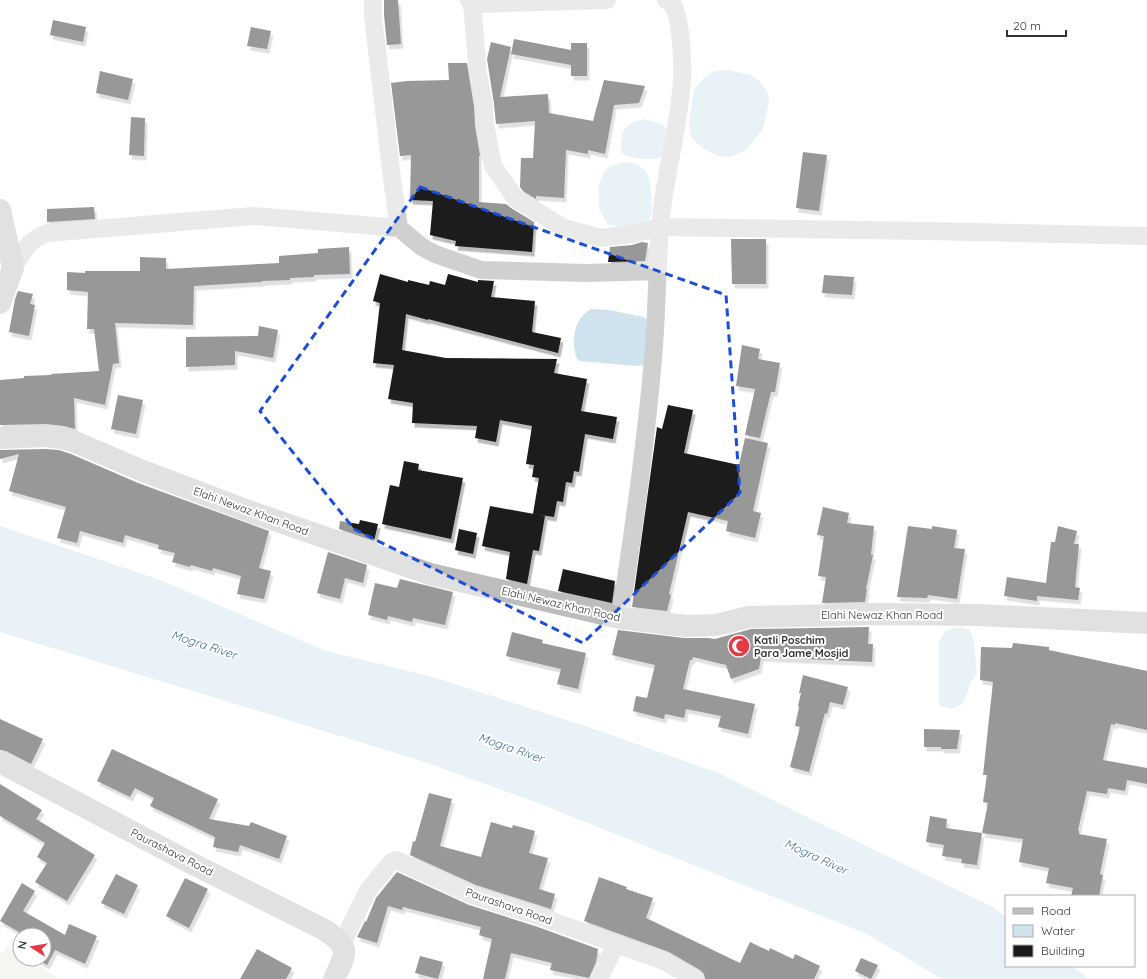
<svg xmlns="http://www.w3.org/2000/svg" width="1147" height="979" viewBox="0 0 1147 979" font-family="Quicksand,sans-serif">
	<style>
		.green { fill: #e6ecdf }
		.water { fill: #cfe2ee }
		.building { fill: #1a1a1a; filter: url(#shadow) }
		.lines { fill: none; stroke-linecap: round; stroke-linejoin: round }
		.street { stroke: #d0d0d0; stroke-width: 18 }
		.secondary { stroke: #bdbdbd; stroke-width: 22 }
		.marked { fill: none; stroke: #1d4ed8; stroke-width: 3; stroke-dasharray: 8 5; stroke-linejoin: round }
		.labels { text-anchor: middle; stroke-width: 4; stroke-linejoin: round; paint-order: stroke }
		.street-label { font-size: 11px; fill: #333; stroke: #fff }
		.poi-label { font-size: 11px; font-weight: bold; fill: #333; stroke: #fff; text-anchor: start }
		.water-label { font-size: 12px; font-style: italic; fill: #3f7597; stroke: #fff }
	</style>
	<defs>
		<filter id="shadow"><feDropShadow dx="2.5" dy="4.5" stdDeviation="0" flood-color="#0004"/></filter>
	</defs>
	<rect width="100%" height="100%" fill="#fff"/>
	<path class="green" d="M7 945 20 953V959H29L59 979H0V955Z"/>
	<path class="water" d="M728 70 751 75 759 80 768 93 769 101 763 129 747 149 731 157 718 156 702 148 691 137 689 122 694 89 705 77 715 71Z
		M644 119 660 124 665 127C669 137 667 149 660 158 651 161 627 159 621 152 621 131 622 124 644 119Z
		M624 162C632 163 641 164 646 172 651 178 653 208 651 216 650 219 647 221 645 224L626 227 608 225 599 208 598 187 605 170 613 165Z
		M591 309 610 310 643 317 646 319 647 325V359L643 365 637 366 580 361 577 359C570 342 574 318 591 309Z
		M0 526 160 580 326 651 433 677 594 729 716 772 870 848 993 907 1006 917V966H1072L1089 979H942L867 934 535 802 422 761 0 632Z
		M961 627 970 630 974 642 977 674 970 683 968 692 962 704 952 709 940 706 939 700V643C944 629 948 629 961 627Z"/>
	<path class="building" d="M384 0H398L401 44 387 45 384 15Z
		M53 20 86 27 83 42 50 35Z
		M251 27 271 31 267 49 247 46Z
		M514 39 571 50V43H587V76H571V65L511 54Z
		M491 42 511 47 500 97 548 94 549 113 593 121 604 80 645 86 639 103 614 105 605 154 588 150V154L566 150 564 198 536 196V199L523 191 520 187 521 158H533L535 121 496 124 494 104 487 59Z
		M448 63H467L474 107 475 126 480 156H479V202L506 204 511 208 534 222 532 252 455 246 456 241 430 235 433 201 410 200 411 155 400 156 391 83 407 81 449 80Z
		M100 71 133 79 128 100 96 93Z
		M131 117 145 118 144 156 129 155Z
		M803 152 827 155 819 211 796 208Z
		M94 207 95 219 47 222V209Z
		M731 239H766V284H732Z
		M642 242 648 243 645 261 608 262 610 247 632 245Z
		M349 247 350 274 314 275V277L290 278V280L262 281V282L194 286 193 325 115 323 119 363 113 364 105 405 74 398 75 429 64 426 46 424 0 425V380L24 378V376L51 375V374L99 371 94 329H87L88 292 67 290V272L85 273V271H140V257L166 258V269L279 263V256L318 253V249Z
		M380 274 408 282V280L429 285 430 281 445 285 448 274 478 282V280L494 281 491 297 535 301 532 332 561 338 558 353 428 319V320L406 314 402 350 446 358 557 359 554 373 587 379 581 411 617 417 613 439 585 434 579 472 574 471 572 483 566 482 563 502 557 501 554 517 533 514 539 478 532 477 534 465 526 464 532 426 500 420 496 442 475 438 477 426 412 423 413 403 388 399 394 365 373 363 380 303 373 301Z
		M824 275 854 277 852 295 822 293Z
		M18 291 33 294 30 304 35 305 29 336 9 332 15 299Z
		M259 326 278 330 273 358 235 351V365L186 367V337L258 336Z
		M742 345 760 349 758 359 780 363 775 392H771L760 438 745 435 755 389 736 386Z
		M118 395 143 400 136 434 111 429Z
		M668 405 693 410 684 453 739 465 745 438 768 443 753 511 761 513 755 538 726 531 728 521 688 512 669 594 671 595 667 611 632 607 657 427 662 429Z
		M45 449 59 450 71 454 138 483 269 531 259 568 271 571 264 599 237 594 241 576 213 568 212 571 191 565 190 567 172 562 175 553 158 549 159 545 125 535 123 543 80 531 77 543 57 538 66 507 9 491 19 454 0 459V450Z
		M404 461 419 464 418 470 463 478 451 539 382 524 390 485 399 487Z
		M490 506 545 516 539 551 533 550 527 584 506 579 510 552 482 546Z
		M823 507 849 513 847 523 874 526 871 555H873L866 589H867L865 602 822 603 826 577 818 576 824 536 817 535Z
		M360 520 378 524 374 541 339 529 340 521 359 524Z
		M908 526 932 529V526L957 530 954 548 965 549 957 599 928 595 927 598 897 597Z
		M1058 526 1077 531 1074 544H1079L1075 587 1080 588 1078 600 1037 596V601L1004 596 1007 577 1046 583 1051 542H1055Z
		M459 529 477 533 473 554 455 550Z
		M328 552 367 565 363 583 345 578 340 599 317 593Z
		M563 569 615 581 612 603 558 591Z
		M400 579 453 592 445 625 413 618 412 622 388 616 387 620 368 615 375 583 397 588Z
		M869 627 868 644H873L872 662 761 657 759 669 731 679 726 665 693 657 692 660H690L683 689 755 704 748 734 718 727 721 716 686 709 684 718 665 714 664 719 633 711 636 696 647 698 655 665 612 655 618 630 684 638H708L715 639 751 629Z
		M512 632 543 640 542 643 586 653 578 689 557 684 561 669 506 656Z
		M1013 643 1049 647V650L1147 671V730L1115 723V725L1111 724 1103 760 1147 768V784L1127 780 1125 791 1108 788 1107 794 1087 791 1078 830 1079 831V834L1107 839 1100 874 1103 875 1099 896H1071L1073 888 1046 883 1049 868 1019 862 1023 839 982 833 988 803 983 802 987 775H983L993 682 980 680 981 647 1012 648Z
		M803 675 848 687 843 705 830 702 827 714 825 713 809 772 790 767 800 727 795 726 799 707 798 706 801 693H799Z
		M0 719 43 739 31 764 6 751 0 750Z
		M924 729 960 730 957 749H941V747H924Z
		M112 749 218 799 209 819 249 826 251 822 287 836 279 859 240 845 238 852 213 847 215 837 150 806 154 798 135 788 130 797 97 781Z
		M0 784 42 810 36 819 95 855 67 901 35 882 47 863 37 857 45 843 0 816Z
		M429 793 452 799 440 846 481 857 491 822 512 828 513 825 535 831 529 853 548 858 539 889 555 894 551 909 476 885 410 855 413 841 415 842Z
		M930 816 947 819 946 828 982 833 977 865 961 863 962 859 942 856 944 845 926 842Z
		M397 872 469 905 538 927 598 949 596 962 589 978 550 970 552 963 511 953 505 979H483L492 939 479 935 481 927 403 907 402 910 388 906 377 943 357 937 365 921 366 922 376 898Z
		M116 874 138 885 124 914 101 903Z
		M599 877 627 887 626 889 653 898 646 918 740 963 750 942 769 951 770 948 793 959 795 954 820 966 814 979H705L704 974 700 970 669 952 584 921Z
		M185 878 208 889 189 928 166 916Z
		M22 883 35 891 23 911 65 935 69 924 97 936 85 964 55 950 47 965 36 959H44V935H24L0 921Z
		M257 949 292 968 286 979H240Z
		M420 956 443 962 438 979 415 973Z
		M861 958 878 965 871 979 855 971Z"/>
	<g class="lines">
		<path class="street" d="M373 0V16L392 179 399 228
			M469 0 472 4H480L607 0
			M472 4 478 74 484 106 485 124 493 166 516 199 564 228 601 238 632 234 660 227 927 231 1147 236
			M13 268C24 251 27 241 47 233L253 216 399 228 422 247 435 254 481 270 586 273 658 271
			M620 618C634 528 647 437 654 346 657 306 657 266 660 227 664 177 679 129 682 80 683 62 681 20 673 5 671 2 669 1 666 0
			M342 944 367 892 391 862 396 860 472 895 541 917 664 961 695 979
			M599 979 616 944"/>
		<path class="secondary" d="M0 210 13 268 0 303
			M0 438 45 436 62 438 75 442 143 471 243 509 430 574 620 618 686 626 716 625 749 617 879 614 978 615 1147 623
			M0 762 187 861 325 930C352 949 346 953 334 979"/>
	</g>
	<path d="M0 0H1147V979H0ZM420 187 726 295 740 493 583 643 354 529 260 411Z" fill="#fff" fill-opacity=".55" fill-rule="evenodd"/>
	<path class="marked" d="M420 187 726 295 740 493 583 643 354 529 260 411Z"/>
	<defs>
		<g id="mosque-disc" transform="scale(1.15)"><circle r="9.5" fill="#e63946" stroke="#fff"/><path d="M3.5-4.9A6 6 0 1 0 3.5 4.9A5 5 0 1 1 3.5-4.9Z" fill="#fff"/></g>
	</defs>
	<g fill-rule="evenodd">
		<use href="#mosque-disc" x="739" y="646"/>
	</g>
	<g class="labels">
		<g class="street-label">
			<text transform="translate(251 511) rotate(20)" y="4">Elahi Newaz Khan Road</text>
			<text transform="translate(561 604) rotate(13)" y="4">Elahi Newaz Khan Road</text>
			<text x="882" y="619">Elahi Newaz Khan Road</text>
			<text transform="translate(172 852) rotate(27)" y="4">Paurashava Road</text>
			<text transform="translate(509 906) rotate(19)" y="4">Paurashava Road</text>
		</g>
		<g class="poi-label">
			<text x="754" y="644">Katli Poschim<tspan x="754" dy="13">Para Jame Mosjid</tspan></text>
		</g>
		<g class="water-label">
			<text transform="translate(204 645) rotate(18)" y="4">Mogra River</text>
			<text transform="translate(511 748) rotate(19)" y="4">Mogra River</text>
			<text transform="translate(816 857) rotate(25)" y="4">Mogra River</text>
		</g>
	</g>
	<rect x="1005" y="895" width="130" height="72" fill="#ffffff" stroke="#adadad"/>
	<rect x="1013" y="908" width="20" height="6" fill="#bdbdbd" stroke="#adadad"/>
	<text x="1041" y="915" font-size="12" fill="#333333">Road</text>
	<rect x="1013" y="925" width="20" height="12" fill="#cfe2ee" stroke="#adadad"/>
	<text x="1041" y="935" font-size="12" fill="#333333">Water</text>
	<rect x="1013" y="945" width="20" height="12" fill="#1a1a1a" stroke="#adadad"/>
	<text x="1041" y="955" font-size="12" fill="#333333">Building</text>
	<g transform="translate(32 947) rotate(282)"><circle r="19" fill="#ffffff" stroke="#adadad"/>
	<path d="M0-3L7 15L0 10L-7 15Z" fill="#e63946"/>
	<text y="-6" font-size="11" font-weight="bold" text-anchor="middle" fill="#333333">N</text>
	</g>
	<path d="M1007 30v6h59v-6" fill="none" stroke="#333333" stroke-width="2"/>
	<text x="1013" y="30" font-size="12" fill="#333333" stroke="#ffffff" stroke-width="3" paint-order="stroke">20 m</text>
</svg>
